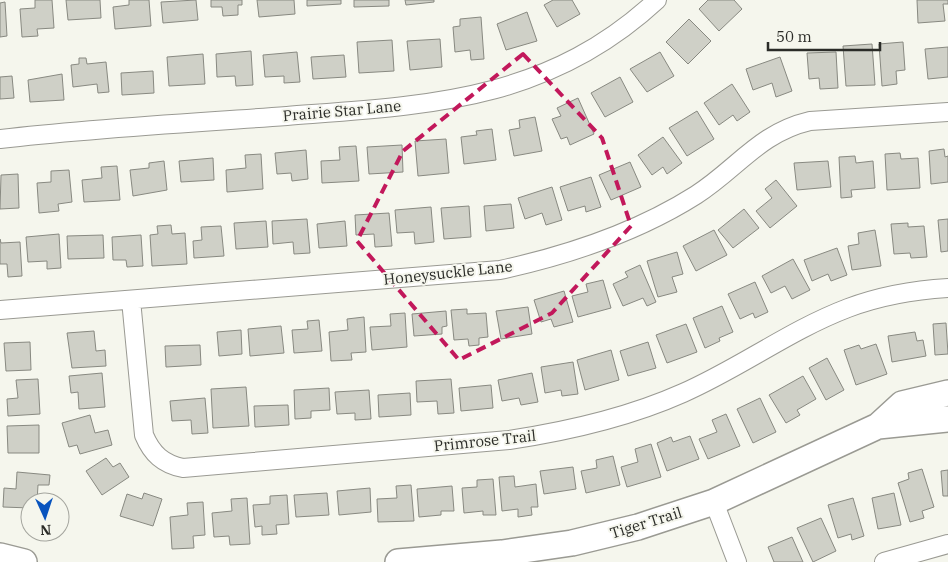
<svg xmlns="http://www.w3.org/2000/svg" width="948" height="562" viewBox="0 0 948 562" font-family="'IBM Plex Serif',serif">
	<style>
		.building { fill: #cfd0c7; stroke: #888981 }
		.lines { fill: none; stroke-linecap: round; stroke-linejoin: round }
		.street-casing { stroke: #9a9a93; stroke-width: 20 }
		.secondary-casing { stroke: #9a9a93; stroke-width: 28 }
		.street { stroke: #fff; stroke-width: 18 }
		.secondary { stroke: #fff; stroke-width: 25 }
		.marked { fill: none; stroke: #c2185b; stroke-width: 4; stroke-dasharray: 10 6; stroke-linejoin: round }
		.labels { text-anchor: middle; stroke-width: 4; stroke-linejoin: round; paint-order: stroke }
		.street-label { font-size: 15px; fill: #2b2c28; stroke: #f5f6ed }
	</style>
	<rect width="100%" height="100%" fill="#f5f6ed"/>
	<path class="building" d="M35 0H52L54 28 37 29 38 36 22 37 20 9 35 8Z
		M66 0H100L101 18 68 20Z
		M129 0H149L151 26 115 29 113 7 129 5Z
		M196 0 198 20 163 23 161 2Z
		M211 0H242V5H238V15L223 16 222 7H211Z
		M257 0H294L295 14 259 17Z
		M307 0H341V4L307 6Z
		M354 0H389V6L354 7Z
		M405 0H434V2L406 5Z
		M553 0H572L580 14 557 27 544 5Z
		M708 0H734L742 9 719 31 699 9Z
		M917 0H948V4H943L945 21 918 23Z
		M5 2 7 36 0 37V3Z
		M527 12 537 41 506 50 497 24Z
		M481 17 484 59 471 60 470 50 455 52 453 27 460 26V19Z
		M689 19 711 41 688 64 666 42Z
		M440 39 442 67 410 70 407 41Z
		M392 40 394 71 359 73 357 42Z
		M903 42 905 70 896 71 897 84 882 86 879 44Z
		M872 44 875 85 846 86 843 46Z
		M948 47V77L928 79 925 49Z
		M251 51 253 85 236 86 235 76 217 77 216 54Z
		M297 52 300 82 284 83V76L265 77 263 55Z
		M660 52 674 76 647 92 630 69Z
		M836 52 838 88 820 89 819 78 809 79 807 53Z
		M203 54 205 84 169 86 167 57Z
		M344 55 346 77 313 79 311 57Z
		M780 57 792 91 776 97 772 83 753 90 746 69Z
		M79 58H86L87 64 106 62 109 92 98 93 97 84 73 87 71 65 79 64Z
		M153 71 154 93 122 95 121 73Z
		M62 74 64 100 30 102 28 80Z
		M12 76 14 98 0 99V77Z
		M620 77 633 102 605 117 591 93Z
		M732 84 750 112 737 121 733 115 719 125 704 103Z
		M578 98 594 134 570 145 567 137 561 139 552 119 561 116 557 108Z
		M697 111 714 139 687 156 669 128Z
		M535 117 542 151 514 156 509 130 520 128 519 120Z
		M492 129 496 160 464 164 461 137 477 135 476 131Z
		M663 137 682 163 667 174 663 167 652 175 638 155Z
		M446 139 449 173 418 176 415 141Z
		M402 145 403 172 369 174 367 147Z
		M356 146 359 181 322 183 321 161 340 160 339 147Z
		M944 149 945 157 948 156V182L931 184 929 151Z
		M306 150 308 179 292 181 291 173 277 174 275 153Z
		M900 153 901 159 918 158 920 188 887 190 885 154Z
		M261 154 263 189 227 192 226 170 246 168 245 155Z
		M855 156 856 163 873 161 875 188 851 190 852 197 841 198 839 157Z
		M213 158 214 180 181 182 179 161Z
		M164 161 167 190 133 196 130 170 149 168V163Z
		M828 161 831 187 797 190 794 163Z
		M630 162 641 187 611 200 599 175Z
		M117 166 120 200 84 202 82 180 102 178 101 167Z
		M69 170 72 202 58 204 59 211 39 213 37 183 51 182V171Z
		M18 174 19 208 0 209 1 175Z
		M591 177 601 207 586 212 585 206 568 211 560 187Z
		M776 180 797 206 770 228 756 211 772 198 765 189Z
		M552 187 562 220 546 225 542 213 525 219 518 198Z
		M511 204 514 228 486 231 484 206Z
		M469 206 471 237 444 239 441 208Z
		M431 207 434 242 415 244 414 232 397 233 395 210Z
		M744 209 759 228 733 248 718 230Z
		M389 213 392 246 375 247 374 234 356 235 355 215Z
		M307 219 310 253 294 254 293 242 273 244 272 221Z
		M948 219V251L941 252 938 220Z
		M266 221 268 247 236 249 234 223Z
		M345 221 347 246 319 248 317 224Z
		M908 223V227L924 226 927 257 911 258 910 253 894 254 891 224Z
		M171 225 172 234 185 233 187 264 152 266 150 235 158 234 157 226Z
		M221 226 224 256 194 258 193 241 202 240 201 227Z
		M714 230 727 255 696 271 683 246Z
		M875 230 881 266 852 270 848 246 859 244 858 233Z
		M59 234 61 268 47 269V261L28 262 26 237Z
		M103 235 104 258 68 259 67 236Z
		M141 235 143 266 127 267 126 260H113L112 237Z
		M0 239 1 243 20 242 22 276 8 277 7 264H0Z
		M837 248 847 275 831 281 828 274 812 281 804 260Z
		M677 252 683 274 672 277 677 292 658 297 647 261Z
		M793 259 810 290 792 299 785 286 771 293 762 276Z
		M640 265 656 302 647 306 643 298 623 306 613 284 628 277 625 272Z
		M603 280 611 308 578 317 572 296 588 292 586 284Z
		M755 282 768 312 755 318 753 313 740 319 728 294Z
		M564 291 573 322 554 327 551 319 541 322 534 300Z
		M722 306 733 332 719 338 720 341 705 348 693 318Z
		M528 307 532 334 501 339 496 311Z
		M467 309V314L486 313 488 337 479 338V345L469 346 468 339 454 340 451 310Z
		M446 311 447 326 442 327V334L414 336 412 314Z
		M405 313 407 347 372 350 370 327 391 326 390 314Z
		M364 317 366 352 351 353 352 360 331 361 329 332 348 330 347 319Z
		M319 320 322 351 294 353 292 330 308 329 307 321Z
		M946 323 948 354 935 355 933 324Z
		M686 324 697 352 667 363 656 335Z
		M281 326 284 353 250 356 248 329Z
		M241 330 242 354 219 356 217 332Z
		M94 331 96 351 105 350 106 366 72 368 67 333Z
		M915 332 917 341 923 340 926 356 892 362 888 336Z
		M30 342 31 370 6 371 4 343Z
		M648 342 656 368 628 376 620 351Z
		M876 344 887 374 856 385 844 350 859 345 861 349Z
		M200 345 201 365 166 367 165 346Z
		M611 350 619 380 585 390 577 360Z
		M827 358 844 390 826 400 809 368Z
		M573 362 578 394 562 396 561 390 545 393 541 367Z
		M102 373 105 407 79 409 78 392 71 393 69 376Z
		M532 373 538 402 521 405 519 398 502 401 498 380Z
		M803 376 816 399 797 410 800 415 786 423 769 395Z
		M38 379 40 414 8 416 7 399 18 398 16 380Z
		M451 379 454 413 438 414 437 401 417 402 416 381Z
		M491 385 493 408 461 411 459 388Z
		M246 387 249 426 213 428 211 389Z
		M329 388 330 410 311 411V418L295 419 294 390Z
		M369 390 371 419 355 420V413L337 414 335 392Z
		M410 393 411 415 379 417 378 395Z
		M205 398 208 433 192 434 191 420 172 421 170 401Z
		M760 398 776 432 753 443 737 409Z
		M288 405 289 425 255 427 254 406Z
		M726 414 740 446 708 459 699 439 717 432 712 420Z
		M90 415 95 433 108 430 112 445 80 454 77 445 69 447 62 423Z
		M39 425V453H8L7 426Z
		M690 436 699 459 667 471 657 443 671 437 673 442Z
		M651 444 661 477 627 487 621 467 638 462 635 449Z
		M613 456 620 485 586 493 581 471 597 468 596 460Z
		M106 458 113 467 120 463 129 477 102 495 86 471Z
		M573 467 576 489 544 494 540 471Z
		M922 469 934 507 922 511 924 518 910 522 898 483 909 479 908 473Z
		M948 470V496H943L941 471Z
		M17 472 50 475 49 485H38L37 502H30V508L3 507 4 488 16 489Z
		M514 476 515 487 536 484 538 507H531L532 515 518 517V509L502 511 499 477Z
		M493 479 496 515H483V511L464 513 462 488 477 487V480Z
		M411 485 414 521 378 522 377 499 397 498 396 486Z
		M452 486 454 511H441V515L419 517 417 489Z
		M370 488 371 512 339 515 337 491Z
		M144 493 162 499 153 526 120 516 127 494 142 499Z
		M327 493 329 515 296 517 294 495Z
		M894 493 901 525 878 529 872 498Z
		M287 495 289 524 276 525 277 534 262 535V526L255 527 253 505 270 504V496Z
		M247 498 250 544 230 545 229 536 214 537 212 513 232 511 231 499Z
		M853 498 864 536 852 540 851 534 838 538 828 505Z
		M203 502 205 535 193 536 194 548 172 549 170 517 188 515 187 503Z
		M821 518 836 551 813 562 797 528Z
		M792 537 803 562H774L768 547Z"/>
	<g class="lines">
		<g class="street-casing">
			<path id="street" d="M0 139C95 128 191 123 287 116 428 105 547 102 657 0
				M131 300 144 435C152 454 163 464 183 468L509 440C569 431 627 418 683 393 740 368 790 330 848 308 880 296 914 290 948 288
				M0 310 500 270C569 255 636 233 696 195 738 168 759 133 810 121L948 112
				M714 502 737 562
				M884 562 948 544"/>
		</g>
		<g class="secondary-casing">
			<path id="secondary" d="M878 426 902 404 948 393
				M0 556 24 562
				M398 562 502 553 572 543 638 527 714 502 878 426 948 419"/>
		</g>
		<use href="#street" class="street"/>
		<use href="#secondary" class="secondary"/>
	</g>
	<path class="marked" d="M523 54 602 138 631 226 552 313 459 360 357 241 403 151Z"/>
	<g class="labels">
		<g class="street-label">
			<text transform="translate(342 111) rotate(-5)" y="5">Prairie Star Lane</text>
			<text transform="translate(448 273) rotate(-6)" y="5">Honeysuckle Lane</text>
			<text transform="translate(485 441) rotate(-6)" y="5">Primrose Trail</text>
			<text transform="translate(646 523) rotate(-17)" y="5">Tiger Trail</text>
		</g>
	</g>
	<g transform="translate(45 517) rotate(177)"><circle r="24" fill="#f5f6ed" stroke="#a4a59e"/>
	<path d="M0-4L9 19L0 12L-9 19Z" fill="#0954be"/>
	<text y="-8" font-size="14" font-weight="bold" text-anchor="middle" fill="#2b2c28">N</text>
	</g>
	<path d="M768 42v8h112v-8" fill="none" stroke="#2b2c28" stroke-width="2.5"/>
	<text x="776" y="42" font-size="15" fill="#2b2c28" stroke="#f5f6ed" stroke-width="4" paint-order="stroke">50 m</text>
</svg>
